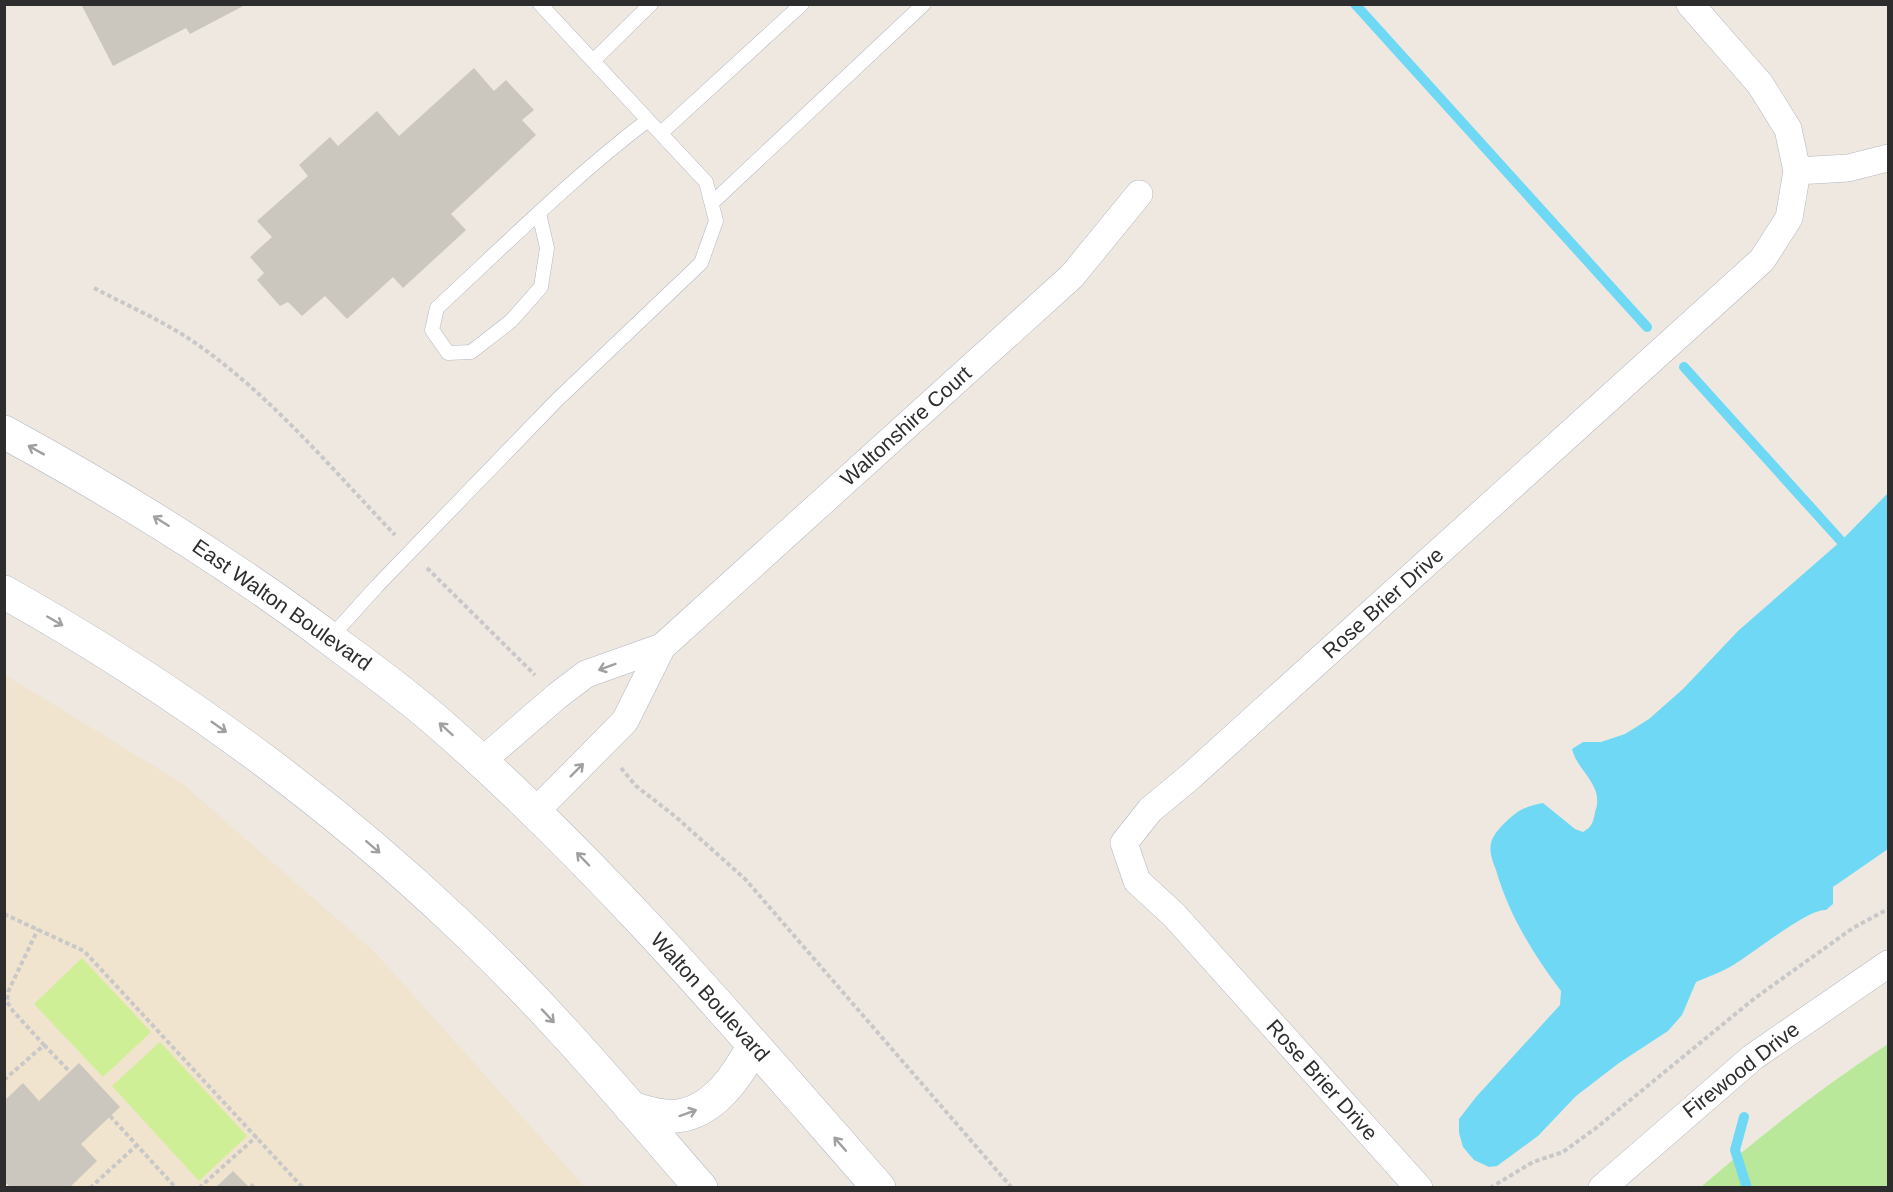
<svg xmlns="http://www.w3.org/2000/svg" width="1893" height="1192" viewBox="0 0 1893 1192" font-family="Helvetica,sans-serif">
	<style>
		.education { fill: #f1e4cf }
		.green { fill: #b9e89a }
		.pitch { fill: #ceef96 }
		.water { fill: #6fd9f5 }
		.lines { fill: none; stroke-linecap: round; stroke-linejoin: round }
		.stream { stroke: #6fd9f5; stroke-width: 10 }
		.building { fill: #cbc6be }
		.service-casing { stroke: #b3b7c1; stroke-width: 15 }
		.minor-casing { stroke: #b3b7c1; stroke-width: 28 }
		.secondary-casing { stroke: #b3b7c1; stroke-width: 34 }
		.path { stroke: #c8c8c8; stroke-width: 4; stroke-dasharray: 4.5 3; stroke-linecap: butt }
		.service { stroke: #fff; stroke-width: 14 }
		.minor { stroke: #fff; stroke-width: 27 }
		.secondary { stroke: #fff; stroke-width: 33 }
		.oneway { stroke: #a0a0a0 }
		.labels { text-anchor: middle; stroke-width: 4.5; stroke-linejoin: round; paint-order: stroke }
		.street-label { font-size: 21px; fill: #2d2d2d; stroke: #fff }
	</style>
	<rect width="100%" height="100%" fill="#efe8e0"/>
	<path class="education" d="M4 674 183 784 375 952 585 1187H5Z"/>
	<path class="green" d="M1888 1044V1187H1701C1761 1135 1822 1087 1888 1044Z"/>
	<path class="pitch" d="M82 958 151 1032 103 1077 34 1004Z
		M160 1042 247 1136 199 1181 112 1086Z"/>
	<path class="water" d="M1888 493V849L1833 887V904L1826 910C1808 908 1750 956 1730 967 1719 973 1707 977 1696 982L1682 1015 1668 1031 1619 1063 1576 1096 1538 1136 1497 1166 1489 1167 1474 1160 1463 1147 1459 1133V1119L1476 1097 1560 1005 1561 991C1533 954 1509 915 1496 870 1493 862 1489 853 1491 843 1493 834 1503 824 1510 818 1520 809 1530 805 1543 803L1575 829 1583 832C1592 827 1593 822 1595 813 1595 810 1597 807 1597 804 1600 783 1576 768 1572 749L1583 742H1601L1625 734 1649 719 1683 689 1738 631 1841 541Z"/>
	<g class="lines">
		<path class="stream" d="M1355 4 1647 327
			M1684 367 1841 541
			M1744 1117 1735 1150 1747 1188"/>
	</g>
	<path class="building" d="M81 4H247L190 34 186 28 113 66Z
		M474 68 494 91 506 80 534 110 522 120 536 135 451 214 466 230 403 288 393 277 347 319 325 296 302 316 288 302 280 306 257 280 264 273 250 257 272 237 257 221 308 176 299 165 330 137 338 146 377 111 399 136Z
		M79 1063 120 1107 81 1144 97 1161 69 1188H11L4 1181V1101L23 1083 39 1101Z
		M233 1171 249 1187 252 1183 257 1188H215Z"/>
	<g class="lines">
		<g class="service-casing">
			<path id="service" d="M540 4 648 120
				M593 61 651 4
				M661 133 802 4
				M712 203 924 4
				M330 638 377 586 557 400 701 263 716 221 706 182 648 120C573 177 506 244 437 308L432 330 448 353 471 352 511 321 541 287 547 248 539 213"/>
		</g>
		<g class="minor-casing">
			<path id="minor" d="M1797 171 1848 168 1888 158
				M482 761 557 696 586 674 662 647
				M536 811 625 721 662 647 1072 276 1139 194
				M1419 1188 1174 915 1137 881 1124 843 1150 810 1191 776 1762 260 1789 218 1797 171 1788 129 1760 84 1690 4
				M1602 1188 1753 1057 1888 964"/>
		</g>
		<g class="secondary-casing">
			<path id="secondary" d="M4 432C125 498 235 566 344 649 377 673 410 698 441 725 601 865 739 1028 879 1188
				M4 592C168 684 320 793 456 922 544 1004 622 1097 701 1188
				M631 1108C646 1112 661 1118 677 1116 714 1112 738 1075 754 1045"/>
		</g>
		<path class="path" d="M94 288C126 305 161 320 191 340 269 393 330 467 395 535
			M427 568 535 675
			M621 768 636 786 676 817 746 880 1012 1188
			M4 914 84 951 303 1188
			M44 1045 70 1072
			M4 1080 44 1045 13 1011 7 1002 8 992 38 929
			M110 1116 176 1188
			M90 1188 137 1145
			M199 1188 257 1136
			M1490 1188 1533 1162 1563 1152 1596 1128 1755 998 1853 928 1888 909"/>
		<use href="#service" class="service"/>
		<use href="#minor" class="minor"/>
		<use href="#secondary" class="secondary"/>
	</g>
	<defs><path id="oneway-shaft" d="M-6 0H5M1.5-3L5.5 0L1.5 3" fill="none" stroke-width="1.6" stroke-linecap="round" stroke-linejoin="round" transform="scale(1.5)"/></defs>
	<g class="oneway">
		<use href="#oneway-shaft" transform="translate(36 450) rotate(-151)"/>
		<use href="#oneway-shaft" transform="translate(161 521) rotate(-148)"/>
		<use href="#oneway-shaft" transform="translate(55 621) rotate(30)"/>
		<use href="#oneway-shaft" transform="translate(607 667) rotate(160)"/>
		<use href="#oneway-shaft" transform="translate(219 727) rotate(35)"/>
		<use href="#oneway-shaft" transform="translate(446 729) rotate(-138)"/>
		<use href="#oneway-shaft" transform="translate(577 770) rotate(-45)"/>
		<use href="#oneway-shaft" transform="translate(373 847) rotate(41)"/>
		<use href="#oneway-shaft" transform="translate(583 859) rotate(-134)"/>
		<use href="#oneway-shaft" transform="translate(548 1016) rotate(47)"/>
		<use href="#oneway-shaft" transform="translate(688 1113) rotate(-20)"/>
		<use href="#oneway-shaft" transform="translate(840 1144) rotate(-131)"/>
	</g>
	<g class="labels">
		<g class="street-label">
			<text transform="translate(906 426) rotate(-42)" y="7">Waltonshire Court</text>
			<text transform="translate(1383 603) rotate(-42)" y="7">Rose Brier Drive</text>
			<text transform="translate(282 605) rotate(35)" y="7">East Walton Boulevard</text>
			<text transform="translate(710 997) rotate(48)" y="7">Walton Boulevard</text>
			<text transform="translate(1741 1070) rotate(-38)" y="7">Firewood Drive</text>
			<text transform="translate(1322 1080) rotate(48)" y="7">Rose Brier Drive</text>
		</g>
	</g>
	<rect width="1893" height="1192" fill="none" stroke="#2d2d2d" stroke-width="12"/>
</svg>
